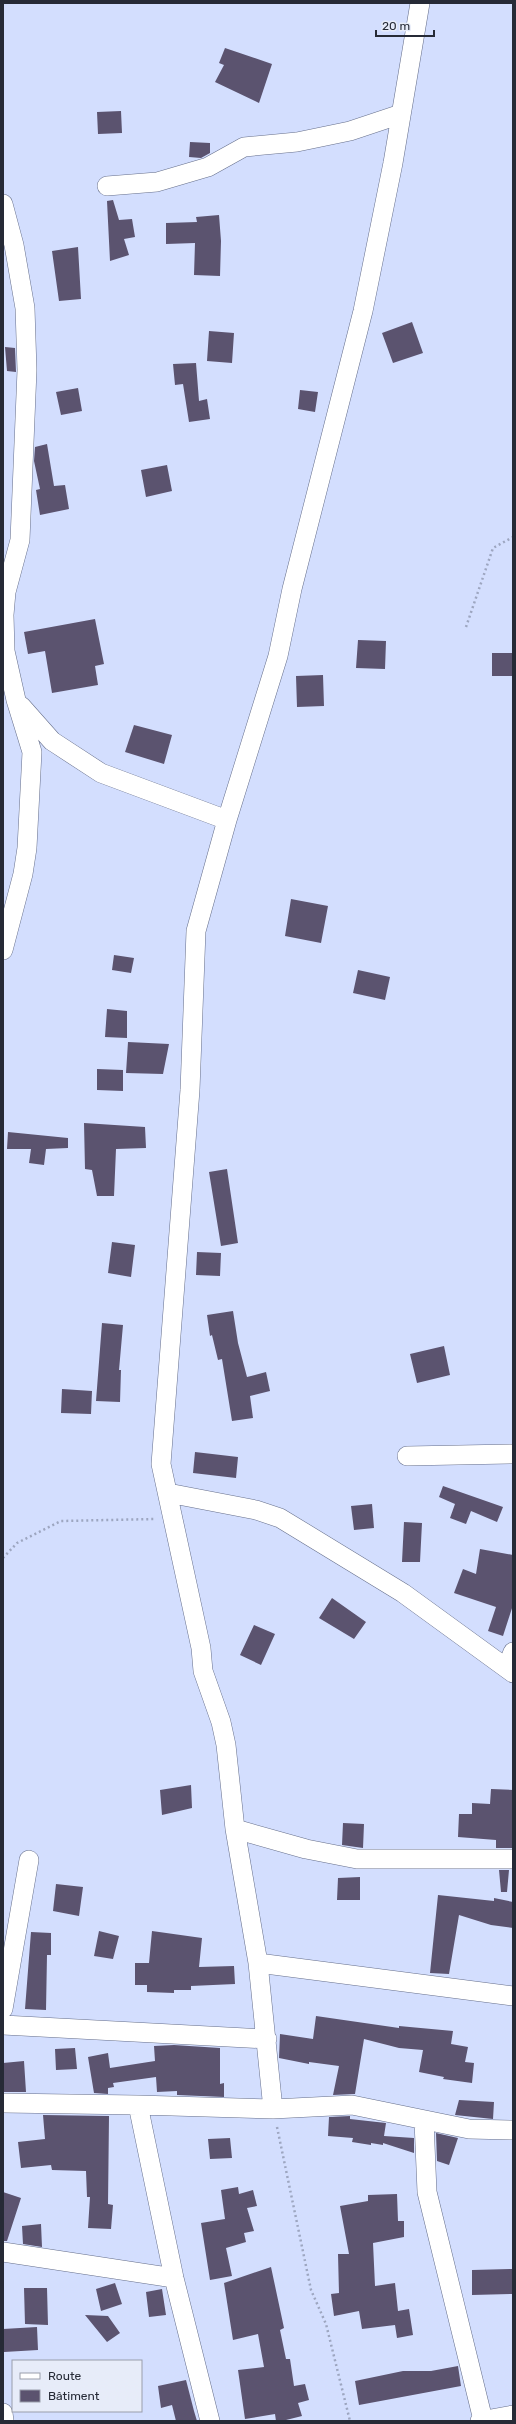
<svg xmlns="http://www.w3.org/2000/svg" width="516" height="2424" viewBox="0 0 516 2424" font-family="Rubik,sans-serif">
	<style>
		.building { fill: #5b536f }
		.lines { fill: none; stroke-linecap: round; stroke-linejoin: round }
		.street-casing { stroke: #666f8b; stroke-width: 20 }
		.path { stroke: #9da6c0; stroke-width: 2.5; stroke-dasharray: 2 3; stroke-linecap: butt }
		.street { stroke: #fff; stroke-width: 19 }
	</style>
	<rect width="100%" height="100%" fill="#d3defe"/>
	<path class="building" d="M225 48 272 64 259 103 215 82 224 65 219 63Z
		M121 111 122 133 98 134 97 112Z
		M190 142 210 143V153L201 158 189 157Z
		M113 200 119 220 132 219 135 237 124 239 129 255 110 261 107 201Z
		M219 215 221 241 220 276 194 275 195 243 166 244V223L197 222 196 217Z
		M78 247 81 299 59 301 52 251Z
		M412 322 423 353 393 363 382 333Z
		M209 331 234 333 232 363 207 361Z
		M5 347 15 348 16 372 7 371Z
		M196 363 199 401 207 399 210 419 189 422 183 384 175 385 173 364Z
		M78 388 82 411 61 415 56 392Z
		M300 390 318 392 315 412 298 409Z
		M47 444 54 486 65 485 69 509 40 515 36 490 40 489 34 461 35 447Z
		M167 465 172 491 146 497 141 470Z
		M95 619 104 664 95 666 98 685 52 693 45 651 28 654 24 632Z
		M358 640 386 641 385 669 356 668Z
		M492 653H513V676H492Z
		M323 675 324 706 297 707 296 676Z
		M134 725 172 735 164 764 125 752Z
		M291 899 328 906 321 943 285 936Z
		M114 955 134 958 131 973 112 970Z
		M358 970 390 977 385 1000 353 993Z
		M107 1009 127 1011V1038L105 1037Z
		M128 1042 169 1044 163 1074 126 1073Z
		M97 1069 123 1070V1091L97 1090Z
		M84 1123 145 1127 146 1148 116 1149 114 1196H97L92 1170 85 1169Z
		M8 1132 68 1138V1148L46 1149 44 1165 29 1163 31 1149H7Z
		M227 1169 238 1243 221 1246 209 1172Z
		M112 1242 135 1245 131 1277 108 1273Z
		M197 1252 221 1253 220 1276 196 1275Z
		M233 1311 238 1343 247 1377 266 1372 270 1391 250 1396 253 1418 232 1421 222 1359 218 1360 212 1335 210 1336 207 1315Z
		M102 1323 123 1325 119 1370H121L120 1402 96 1401Z
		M444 1346 450 1375 417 1383 410 1354Z
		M62 1389 92 1391 91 1414 61 1413Z
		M195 1452 238 1457 236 1478 193 1473Z
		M443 1486 503 1507 497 1522 471 1511 466 1524 450 1518 455 1504 439 1497Z
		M372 1504 374 1528 354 1530 351 1506Z
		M404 1522 422 1523 420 1562H402Z
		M480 1549 513 1555V1605L503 1636 488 1631 496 1607 454 1593 463 1569 476 1574Z
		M332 1598 366 1622 354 1639 319 1618Z
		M254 1625 275 1634 261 1665 240 1655Z
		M191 1785 192 1808 162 1815 160 1790Z
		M491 1789 513 1790 512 1848H496V1840L458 1837 459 1814H472V1803L490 1804Z
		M343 1823 364 1824 363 1848 342 1845Z
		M499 1870H509L507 1892H501Z
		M360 1877V1900H337L338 1878Z
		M56 1884 83 1887 79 1916 53 1911Z
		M438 1895 494 1901V1898L513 1902V1928L491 1925 459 1915 449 1974 430 1973Z
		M99 1931 119 1936 113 1959 94 1956Z
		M152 1931 202 1938 199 1967 234 1966 235 1984 191 1986V1990H174V1993L147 1992V1985H135V1963H149Z
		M31 1932 51 1933V1955H47L46 2010 25 2009Z
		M316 2016 399 2028V2026L453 2031 451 2044 468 2047 465 2062 474 2063 472 2083 443 2079 444 2077 419 2072 423 2050 399 2048 364 2039 355 2094 333 2095 339 2066 309 2062V2064L279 2058 280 2034 313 2039Z
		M174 2045 220 2048V2084L224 2083V2097L177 2095V2091L157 2092 156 2077 113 2083 114 2087 108 2088V2094L94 2093 88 2057 108 2053 110 2068 155 2061 154 2046Z
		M75 2048 77 2069 56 2070 55 2049Z
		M24 2061 26 2092H4L3 2063Z
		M459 2100 494 2102 493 2119 455 2115Z
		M43 2115 109 2116 108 2204 113 2205 111 2229 88 2228 90 2197H87L86 2171 52 2170 51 2165 21 2168 18 2142 45 2139Z
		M350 2116V2119L386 2123 384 2136 414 2138V2153L383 2143V2145L371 2143V2145L352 2142 353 2138 328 2136 329 2117Z
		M436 2133 458 2138 449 2165 437 2161Z
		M230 2138 232 2158 210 2159 208 2139Z
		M238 2187 239 2194 253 2190 257 2206 247 2208 254 2231 244 2233 246 2242 226 2248 232 2276 210 2280 201 2223 225 2219 221 2190Z
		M3 2192 21 2198 7 2241H3Z
		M397 2194 398 2221H404V2237L373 2243 375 2286 395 2283 398 2311 409 2309 413 2335 397 2338 395 2325 362 2329 359 2311 334 2316 331 2294 339 2293 338 2254H349L340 2206 368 2201V2195Z
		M41 2224 42 2247 23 2244 22 2226Z
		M271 2267 284 2328 280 2330 286 2359H290L294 2386 305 2384 309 2400 298 2403 302 2416 282 2421H276L275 2414 245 2419 238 2370 264 2367 258 2334 233 2340 224 2283Z
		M513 2269V2294L472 2295V2270Z
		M115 2283 122 2304 101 2311 96 2289Z
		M24 2288H47L48 2325 25 2324Z
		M162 2289 166 2315 149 2317 146 2292Z
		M85 2315 108 2316 120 2333 107 2342Z
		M37 2327 38 2350 4 2352 3 2329Z
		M458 2366 461 2386 359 2405 355 2381 403 2371H431Z
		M186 2380 194 2411 197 2421H176L172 2405 161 2408 158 2386Z"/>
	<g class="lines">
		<g class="street-casing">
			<path id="street" d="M420 3 393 163 363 311 292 589 278 656 227 820 196 931 190 1090 161 1464 201 1648 203 1671 221 1722 226 1745 235 1829 258 1963 273 2109 352 2105 469 2129 513 2130
				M107 186 157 182 208 167 244 147 297 142 350 131 401 114
				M3 204 14 245 25 308 27 370 20 540 6 592 4 615 5 651 16 700 32 752 27 848 23 874 3 950
				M21 706 52 741 101 773 227 820
				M407 1456 513 1454
				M168 1493 256 1510 280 1518 403 1593 513 1673
				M507 1667 513 1652
				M235 1829 306 1849 357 1859H513
				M258 1963 513 1996
				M3 2009 29 1860
				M3 2025 267 2039
				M3 2103 138 2105
				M424 2121 427 2192 483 2420
				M3 2252 174 2278
				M3 2413 4 2421
				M210 2421 174 2278 138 2105 273 2109
				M480 2421 513 2415"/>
		</g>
		<path class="path" d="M466 627 493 548 513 537
			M3 1558 17 1543 61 1521 155 1519
			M277 2127 311 2290 326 2324 350 2421"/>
		<use href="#street" class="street"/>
	</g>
	<rect width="516" height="2424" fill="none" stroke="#262a36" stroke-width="8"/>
	<rect x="12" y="2360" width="130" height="52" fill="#e7ecf9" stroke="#9a9eab"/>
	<rect x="20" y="2373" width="20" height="6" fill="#ffffff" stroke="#9a9eab"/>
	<text x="48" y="2380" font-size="12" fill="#262a36">Route</text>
	<rect x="20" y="2390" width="20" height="12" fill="#5b536f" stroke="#9a9eab"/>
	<text x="48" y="2400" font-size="12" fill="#262a36">Bâtiment</text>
	<path d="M376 30v6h58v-6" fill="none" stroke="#262a36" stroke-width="2"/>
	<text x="382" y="30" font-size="12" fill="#262a36" stroke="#e7ecf9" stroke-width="3" paint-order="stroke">20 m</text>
</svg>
